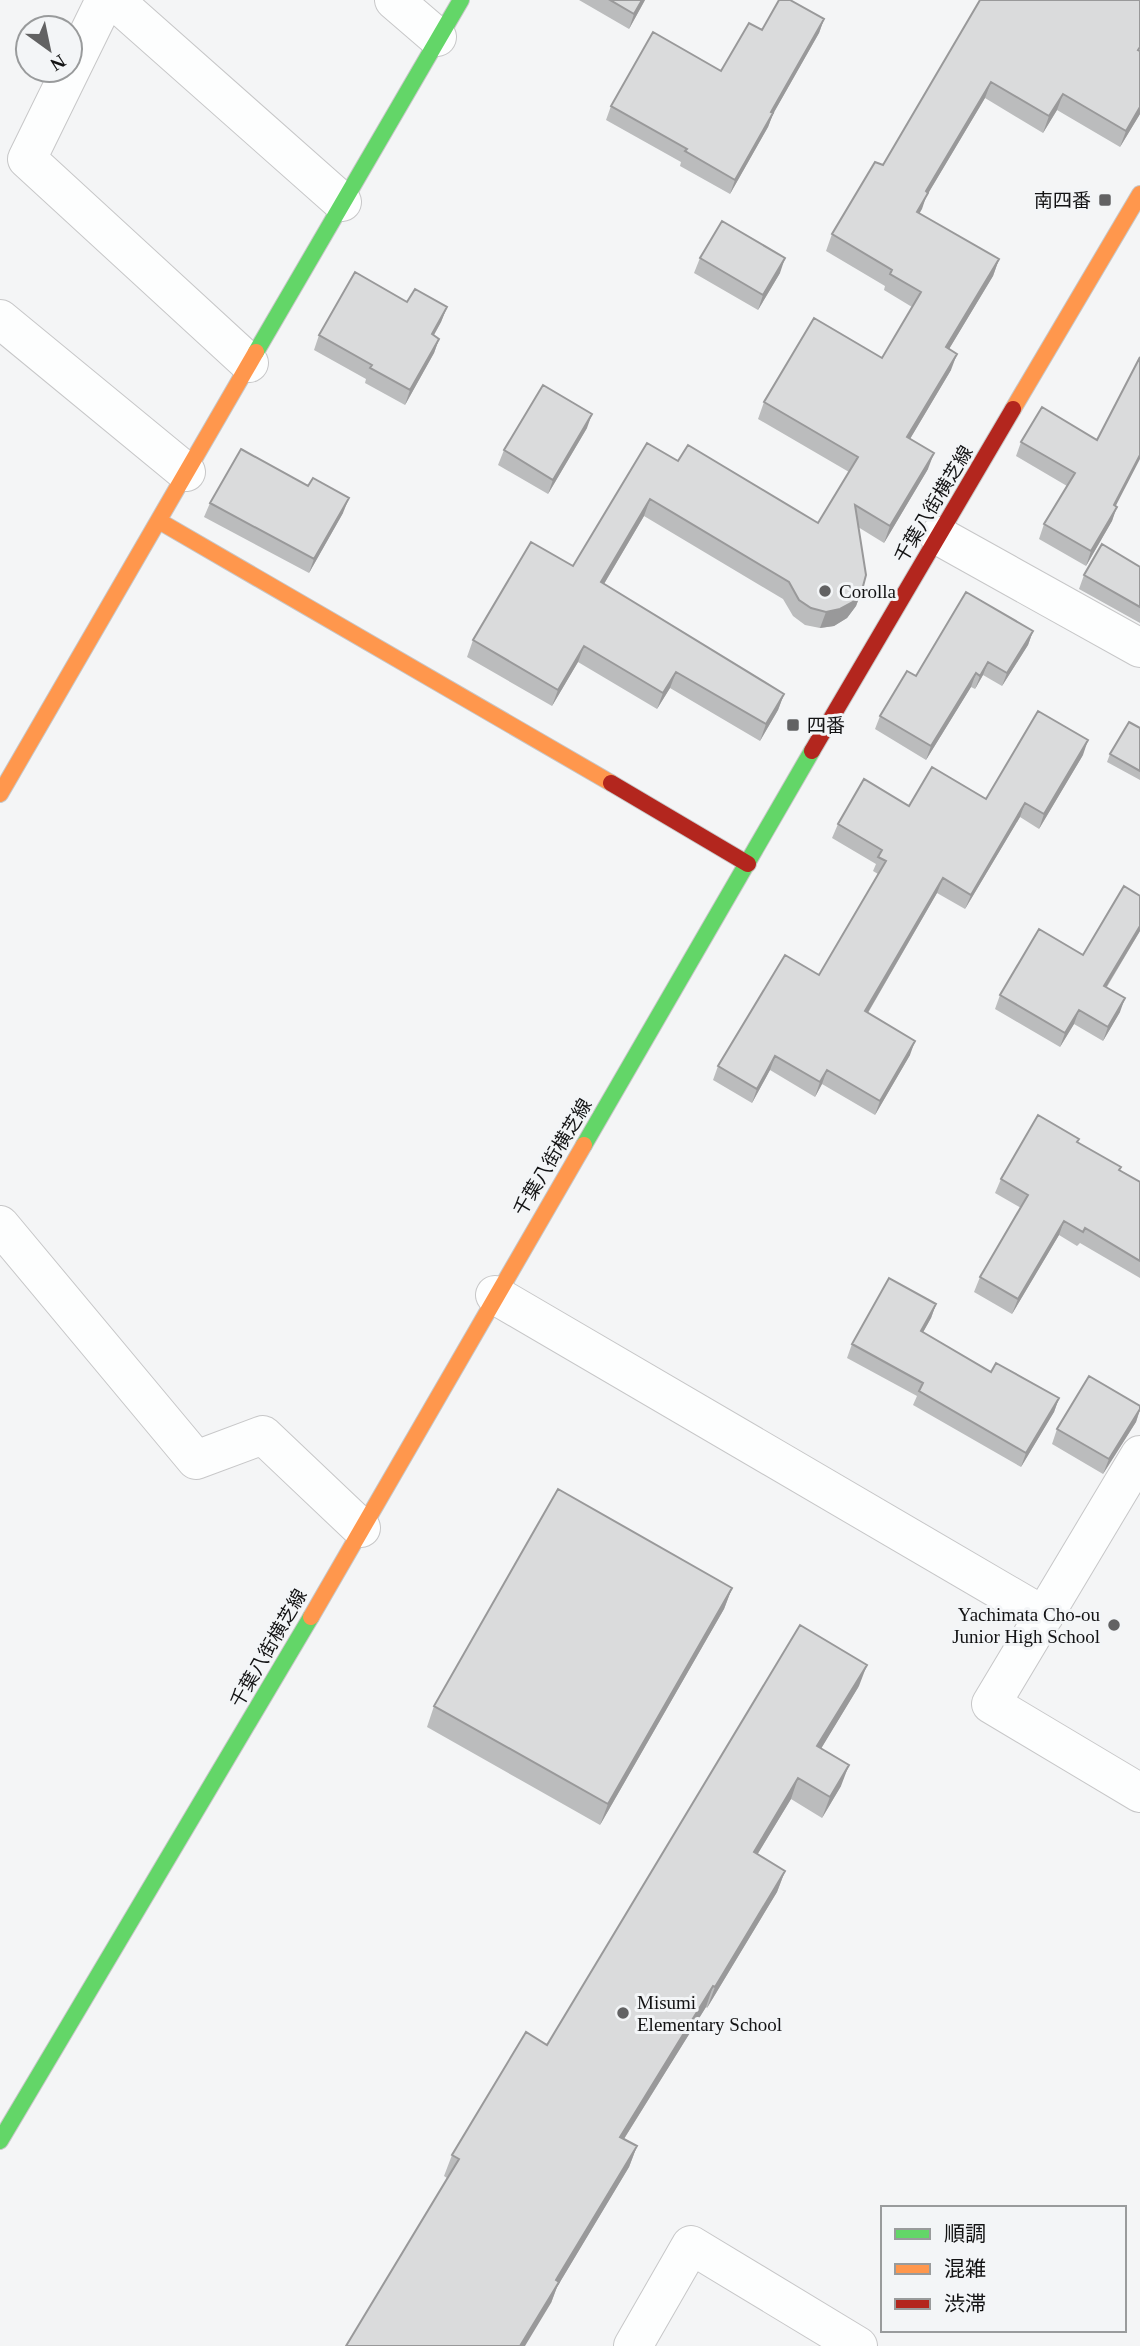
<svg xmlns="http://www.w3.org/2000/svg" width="1140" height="2346" viewBox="0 0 1140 2346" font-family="'Times New Roman','Noto Sans JP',serif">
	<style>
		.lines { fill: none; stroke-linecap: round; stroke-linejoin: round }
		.street-casing { stroke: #c7c7c8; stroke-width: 40 }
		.fast-casing { stroke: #c7c7c8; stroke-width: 18 }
		.slow-casing { stroke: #c7c7c8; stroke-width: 18 }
		.jam-casing { stroke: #c7c7c8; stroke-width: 18 }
		.street { stroke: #fdfefe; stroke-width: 38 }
		.fast { stroke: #63d668; stroke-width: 16 }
		.slow { stroke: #ff974d; stroke-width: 16 }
		.jam { stroke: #b3261e; stroke-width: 16 }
		.wall { fill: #bbbcbd }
		.shaded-wall { fill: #99999a }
		.building { fill: #dadbdc; stroke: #99999a; stroke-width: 2 }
		.poi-dot { fill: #626263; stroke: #f3f5f7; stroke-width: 2.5 }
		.labels { text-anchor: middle; stroke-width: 6; stroke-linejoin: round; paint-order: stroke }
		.poi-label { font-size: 19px; fill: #131314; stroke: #f3f5f7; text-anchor: start }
		.street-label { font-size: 19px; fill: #131314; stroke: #f3f5f7 }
	</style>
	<rect width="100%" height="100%" fill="#f4f5f6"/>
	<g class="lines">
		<g class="street-casing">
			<path id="street" d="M105 0 27 159 249 363
				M114 0 342 202
				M394 0 437 37
				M0 319 186 472
				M939 536 1140 648
				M0 1225 196 1460 263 1435 361 1528
				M495 1295 1044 1616
				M1140 1455 991 1704 1140 1793
				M633 2346 691 2245 858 2346"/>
		</g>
		<g class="fast-casing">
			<path id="fast" d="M256 352 461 0
				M584 1145 812 751
				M0 2141 311 1617"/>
		</g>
		<g class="slow-casing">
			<path id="slow" d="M1013 409 1140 194
				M159 521 611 783
				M0 794 256 352
				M311 1617 584 1145"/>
		</g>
		<g class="jam-casing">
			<path id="jam" d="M812 751 1013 409
				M611 783 748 864"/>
		</g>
		<use href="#street" class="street"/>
		<use href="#fast" class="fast"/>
		<use href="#slow" class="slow"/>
		<use href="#jam" class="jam"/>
	</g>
	<path class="wall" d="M579 0H645L629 29Z
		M980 0H1140V114L1120 147 1057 110 1043 133 985 98 926 197 919 214 999 259 993 276 949 349 951 370 910 439 928 469 884 543 858 527 862 590 856 606 847 618 834 626 820 628 805 625 793 616 783 599 644 516 604 584 784 694 778 710 760 741 670 688 657 709 578 662 552 706 467 657 473 640 573 566 678 461 818 523 849 472 758 419 764 402 882 358 912 307 884 290 885 286 826 251 832 234 883 165Z
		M824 19 819 33 773 114 768 127 730 194 680 166 681 162 606 120 611 106 721 71 762 30Z
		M700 258 780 273 758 310 694 273Z
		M407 302 447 307 441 322 434 335 439 339 434 353 405 405 365 383 366 379 314 350 319 335Z
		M1042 407 1116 506 1112 521 1086 566 1039 539 1044 524 1067 486 1016 456 1021 442Z
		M587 428 548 494 498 465 504 450Z
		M210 503 343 513 309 573 204 517Z
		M1140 567V623L1079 589 1084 575Z
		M1033 631 1028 645 1002 686 983 675 975 689 971 687 926 760 875 729 880 716 916 676Z
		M1140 728V780L1107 762 1110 754Z
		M1083 755 1039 829 1020 817 965 909 937 893 868 1013 910 1055 875 1115 822 1084 815 1097 770 1070 752 1103 713 1080 718 1066 819 975 878 874 873 871 876 864 832 838 838 824 909 806 986 799Z
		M1140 896V931L1107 987 1120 1012 1103 1041 1074 1024 1060 1047 995 1009 1000 995 1083 955Z
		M1078 1142 1120 1170 1140 1182V1278L1080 1243 1077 1246 1059 1235 1012 1314 974 1292 980 1277 1021 1208 995 1193 1001 1179Z
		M936 1304 931 1318 923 1332 991 1372 1059 1398 1054 1412 1021 1467 913 1405 917 1396 847 1358 852 1344Z
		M1140 1406V1410L1136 1422 1103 1474 1052 1444 1057 1429Z
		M732 1588 724 1609 600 1825 427 1727 434 1706Z
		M859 1686 821 1748 841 1786 822 1818 791 1799 757 1855 785 1871 777 1892 707 2008 706 2007 624 2139 637 2146 629 2167 557 2287 551 2303 447 2178 444 2176 452 2155Z"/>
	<path class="shaded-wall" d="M642 0H645L629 29 634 14Z
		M824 19 819 33 773 114 768 127 730 194 735 180 771 112Z
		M991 82 985 98 926 197 922 209 911 228 926 191Z
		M1063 94 1057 110 1043 133 1049 116Z
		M1140 107V114L1120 147 1126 131Z
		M785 258 780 273 758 310 763 295Z
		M999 259 993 276 940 364 946 347Z
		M447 307 441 322 426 349 432 334Z
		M439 339 434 353 405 405 410 390Z
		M957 354 951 370 901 454 907 437Z
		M592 414 587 428 548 494 553 480Z
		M934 453 928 469 884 543 890 526Z
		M1140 455V459L1109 519 1114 505Z
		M349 498 343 513 309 573 314 559Z
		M650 499 644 516 595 599 601 582Z
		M1117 507 1112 521 1086 566 1091 551Z
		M862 590 856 606 847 618 834 626 820 628 826 612Z
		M1033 631 1028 645 1002 686 1007 673Z
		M584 646 578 662 552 706 558 690Z
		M988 662 983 675 975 689 980 676Z
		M676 672 670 688 657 709 663 693Z
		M976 673 971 687 926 760 931 746Z
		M784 694 778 710 760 741 766 724Z
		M1088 740 1083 755 1039 829 1044 814Z
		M1025 803 1020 817 965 909 971 895Z
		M943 878 937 893 860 1026 865 1011Z
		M1140 926V931L1099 999 1104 986Z
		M1125 998 1120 1012 1103 1041 1108 1027Z
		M1079 1010 1074 1024 1060 1047 1065 1033Z
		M915 1041 910 1055 875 1115 880 1101Z
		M775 1056 770 1070 752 1103 757 1089Z
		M827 1070 822 1084 815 1097 820 1082Z
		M1064 1221 1059 1235 1012 1314 1018 1299Z
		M936 1304 931 1318 916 1345 921 1331Z
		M1059 1398 1054 1412 1021 1467 1026 1453Z
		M1140 1409 1136 1422 1103 1474 1109 1459Z
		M732 1588 724 1609 600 1825 608 1804Z
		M867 1665 859 1686 810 1767 817 1746Z
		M849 1765 841 1786 822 1818 830 1797Z
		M798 1778 791 1799 746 1873 754 1852Z
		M785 1871 777 1892 707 2008 715 1987Z
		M713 1986 706 2007 612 2158 620 2137Z
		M637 2146 629 2167 557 2287 551 2303 525 2346H520L556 2280Z"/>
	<path class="building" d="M610 0H642L634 14Z
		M779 0H790L824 19 771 112 773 113 735 180 685 151 687 149 611 106 653 32 721 71 749 23 762 30Z
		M980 0H1140V47L1138 50 1140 51V107L1126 131 1063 94 1049 116 991 82 926 191 928 193 917 212 999 259 946 347 957 354 907 437 934 453 890 526 855 505 866 575 862 590 853 602 840 609 826 612 811 608 799 600 789 582 650 499 601 582 784 694 766 724 676 672 663 693 584 646 558 690 473 640 531 542 573 566 647 443 678 461 688 445 818 523 858 457 764 402 814 318 882 358 921 292 890 274 892 270 832 234 875 162 883 165Z
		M722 221 785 258 763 295 700 258Z
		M355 272 407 302 415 289 447 307 432 334 439 339 410 390 370 368 372 365 319 335Z
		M1140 357V455L1114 505 1117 507 1091 551 1044 524 1075 473 1021 442 1042 407 1097 440Z
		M543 385 592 414 553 480 504 450Z
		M241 449 308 486 313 478 349 498 314 559 210 503Z
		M1102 544 1140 567V607L1084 575Z
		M966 592 1033 631 1007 673 988 662 980 676 976 673 931 746 880 716 907 671 916 676Z
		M1038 711 1088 740 1044 814 1025 803 971 895 943 878 865 1011 915 1041 880 1101 827 1070 820 1082 775 1056 757 1089 718 1066 785 955 819 975 886 861 878 857 882 850 838 824 864 779 909 806 932 767 986 799Z
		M1129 722 1140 728V771L1110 754Z
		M1124 886 1140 896V926L1104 986 1125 998 1108 1027 1079 1010 1065 1033 1000 995 1039 929 1083 955Z
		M1038 1115 1079 1139 1077 1142 1121 1167 1119 1170 1140 1182V1261L1085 1228 1083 1232 1064 1221 1018 1299 980 1277 1028 1195 1001 1179Z
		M889 1278 936 1304 921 1331 991 1372 996 1363 1059 1398 1026 1453 919 1391 923 1383 852 1344Z
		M1089 1376 1140 1406V1409L1109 1459 1057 1429Z
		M558 1489 732 1588 608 1804 434 1706Z
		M800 1625 867 1665 817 1746 849 1765 830 1797 798 1778 754 1852 785 1871 715 1987 713 1986 620 2137 637 2146 556 2280 559 2282 520 2346H346L459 2159 452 2155 526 2032 547 2045Z"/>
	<g class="poi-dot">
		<rect x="1098" y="193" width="14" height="14" rx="3.5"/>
		<circle cx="825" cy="591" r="7"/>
		<rect x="786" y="718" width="14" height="14" rx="3.5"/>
		<circle cx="1114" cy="1625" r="7"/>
		<circle cx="623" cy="2013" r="7"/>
	</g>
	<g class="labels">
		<g class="poi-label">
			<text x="1091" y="207" text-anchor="end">南四番</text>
			<text x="839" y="598">Corolla</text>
			<text x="807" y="732">四番</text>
			<text x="1100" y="1621" text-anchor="end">Yachimata Cho-ou<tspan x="1100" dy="22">Junior High School</tspan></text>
			<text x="637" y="2009">Misumi<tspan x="637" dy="22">Elementary School</tspan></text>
		</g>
		<g class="street-label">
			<text transform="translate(933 504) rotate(-59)" y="7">千葉八街横芝線</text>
			<text transform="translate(552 1157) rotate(-59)" y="7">千葉八街横芝線</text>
			<text transform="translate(268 1648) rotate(-60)" y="7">千葉八街横芝線</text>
		</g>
	</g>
	<rect x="881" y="2206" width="245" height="126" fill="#f3f5f7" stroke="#999b9c" stroke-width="2"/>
	<rect x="895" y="2229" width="35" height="10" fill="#63d668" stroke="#999b9c" stroke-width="2"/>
	<text x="944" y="2241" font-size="21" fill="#131314">順調</text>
	<rect x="895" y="2264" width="35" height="10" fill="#ff974d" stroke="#999b9c" stroke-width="2"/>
	<text x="944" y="2276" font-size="21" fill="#131314">混雑</text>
	<rect x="895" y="2299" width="35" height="10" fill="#b3261e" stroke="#999b9c" stroke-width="2"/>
	<text x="944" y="2311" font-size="21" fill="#131314">渋滞</text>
	<g transform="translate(49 49) rotate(147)"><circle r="33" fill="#f3f5f7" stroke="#999b9c" stroke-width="2"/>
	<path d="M0-5L12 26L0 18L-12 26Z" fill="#626263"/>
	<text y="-10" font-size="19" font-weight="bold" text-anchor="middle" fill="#131314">N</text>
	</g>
</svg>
